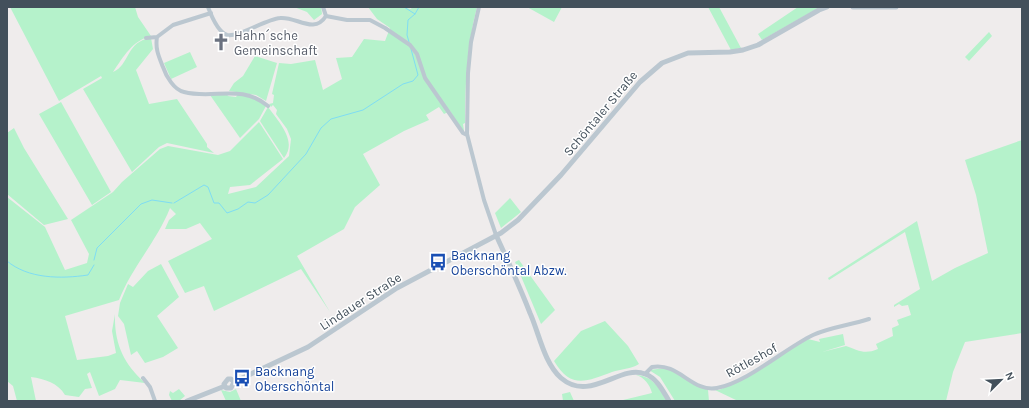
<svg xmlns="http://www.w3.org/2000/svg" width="1029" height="408" viewBox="0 0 1029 408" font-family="Karla,sans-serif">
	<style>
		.green { fill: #b5f2cb }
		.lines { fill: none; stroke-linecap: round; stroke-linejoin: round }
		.stream { stroke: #7fddf3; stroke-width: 1 }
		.minor { stroke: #bbc7d0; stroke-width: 4 }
		.tertiary { stroke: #bbc7d0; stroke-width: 5 }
		.labels { text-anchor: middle; stroke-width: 3; stroke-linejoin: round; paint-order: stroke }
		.worship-label { font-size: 13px; fill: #5b616d; stroke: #fff; text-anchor: start }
		.street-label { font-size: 13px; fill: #43505b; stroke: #fff }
		.transit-label { font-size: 13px; fill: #164399; stroke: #fff; text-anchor: start }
	</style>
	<rect width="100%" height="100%" fill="#efecec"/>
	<path class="green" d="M10 7H135L138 17 151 36C132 41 124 56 113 72 130 65 126 41 151 38L153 49 136 70 149 104 177 99 207 144V147L214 153 167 143 159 147 132 172 83 89 102 78 101 76 59 101Z
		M294 7H321L322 14 314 20 307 12Z
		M368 7H402L411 9 412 7H477C467 45 465 84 465 123L463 124 464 131H463L450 111 444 114 439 107 426 115 429 120 404 131 363 154 380 185 355 207 344 229 297 256 330 312 301 269 214 311 204 286 185 293 168 261 212 239 200 223 186 229H165L169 220 176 214 170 208C157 241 132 267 119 300L65 316 77 360 108 356 116 353 112 331 115 314C114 344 124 364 145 383L120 380 115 389 99 396 90 372 87 374 92 388 85 389 79 397 65 395C58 383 45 379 31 377L36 401H17L13 386 7 381V197L45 227 65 270 87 263 89 254 71 220 113 192 122 182 160 149 168 146 218 155 230 151 259 122 283 159 250 185 230 187 228 194 256 187 289 156 291 139 287 129 276 114 277 110 273 105 271 107 269 104 273 103 274 95 272 94 279 63 291 64 315 60 323 90 342 79 336 58 352 57 364 39 385 41 390 28 377 19Z
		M527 7H562L554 22Z
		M708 7H719L741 48 731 50Z
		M798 7H820L762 40 758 34Z
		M989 32 992 36 969 61 965 57Z
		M190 52 197 67 171 79 164 63Z
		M255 56 277 63 266 101 256 95 229 91 234 83 243 76Z
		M227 94 228 96 236 97 238 94 255 98 266 106 259 119 240 138 210 95Z
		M61 102 111 192 92 205 39 114Z
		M268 107C278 121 298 141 284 158L260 121Z
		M14 128 24 148 68 219 44 225 7 194V133Z
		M1022 140V333L965 342 953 372 946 401H738L715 390H719L730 385 808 339 820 342 819 339 843 334 845 345 822 352 846 346C858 350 864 355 878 349L876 344 893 336 892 328 899 325 897 320 911 315 908 305 902 306 899 304 894 307V305L920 289 905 232 829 280 828 278 917 221 932 281 955 268 988 253 976 195 965 160Z
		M510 198 521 212 501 228 495 213Z
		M519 260 555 310 541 324 515 262Z
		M161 264 179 297 157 316 178 348 163 357 145 363 137 351 131 355 124 324 118 316 120 303 128 284 133 287 148 271Z
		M605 321 628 346 639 364C631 369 621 369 612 372 587 381 571 390 554 361L581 331Z
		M666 368 708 390 709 401H675L660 377 649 370Z
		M636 375C653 376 659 388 667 401H619L652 393C650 385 644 377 636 375Z
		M179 389 185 396 179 401H172L169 395 170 391 173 393Z
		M236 389 241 401H226L221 390 230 392Z
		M570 392 574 401H563L562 394Z"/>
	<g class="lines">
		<path class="stream" d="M404 7 415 14
			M409 42 407 35 408 20 415 14 419 7
			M174 203 204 185 208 187 214 203H219L227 213 238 209 248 202 255 203 268 195 306 154 321 128 331 119 363 110 403 84 413 81 418 75 411 49
			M94 260 97 248 141 204 152 200 172 203
			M7 261C28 279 61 279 88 275L94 265"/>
		<path class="minor" d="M208 7C211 15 218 32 227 35 238 38 266 19 280 18 296 16 314 35 326 16
			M323 7 326 16
			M479 7 471 42 468 73 467 134 484 200 496 235
			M326 16 347 20H370L385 28 410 45 417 54 425 78 463 133 467 135
			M157 37C155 49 159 57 163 67 166 76 174 90 184 92 214 100 240 83 268 106
			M146 38 157 37 173 25 211 13
			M645 374 652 367C679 362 692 393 717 388 748 382 784 349 813 335 831 327 851 325 869 319
			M143 378 150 387 155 401"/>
		<path class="tertiary" d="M853 7H896
			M496 235C508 261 520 287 530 313 539 333 544 363 561 378 590 403 620 364 645 374 657 378 663 391 669 401
			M234 382 231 379H228L224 384 226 388H231L234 382 308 347 397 288 501 233 518 220 561 175 640 82 662 63 688 53 730 52 743 50 758 45 819 10 827 7
			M187 401 225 386"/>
	</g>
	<defs>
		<g id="church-bare" transform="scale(1.38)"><path d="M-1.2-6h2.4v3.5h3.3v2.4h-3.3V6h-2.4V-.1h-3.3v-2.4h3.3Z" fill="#6b7280" stroke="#fff" stroke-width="2.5" paint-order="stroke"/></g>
		<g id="bus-bare" transform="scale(1.38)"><path d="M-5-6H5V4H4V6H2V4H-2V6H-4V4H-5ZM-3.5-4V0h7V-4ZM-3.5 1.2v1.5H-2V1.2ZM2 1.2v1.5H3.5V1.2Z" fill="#1a4fb4" stroke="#fff" stroke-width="2.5" paint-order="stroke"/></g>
	</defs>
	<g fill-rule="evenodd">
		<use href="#church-bare" x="221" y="42"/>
		<use href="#bus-bare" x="438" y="262"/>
		<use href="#bus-bare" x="242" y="378"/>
	</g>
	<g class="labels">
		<g class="worship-label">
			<text x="234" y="40">Hahn´sche<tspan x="234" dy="15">Gemeinschaft</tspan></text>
		</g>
		<g class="street-label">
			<text transform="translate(600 113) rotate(-50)" y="5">Schöntaler Straße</text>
			<text transform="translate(360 301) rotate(-33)" y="5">Lindauer Straße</text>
			<text transform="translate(751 360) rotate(-29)" y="5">Rötleshof</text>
		</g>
		<g class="transit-label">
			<text x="451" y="260">Backnang<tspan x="451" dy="15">Oberschöntal Abzw.</tspan></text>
			<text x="255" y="376">Backnang<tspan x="255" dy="15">Oberschöntal</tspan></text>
		</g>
	</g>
	<rect width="1029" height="408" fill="none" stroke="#43505b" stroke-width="16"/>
	<g transform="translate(1001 380) rotate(66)" stroke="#ffffff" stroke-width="3" paint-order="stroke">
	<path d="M0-3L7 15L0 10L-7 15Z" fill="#43505b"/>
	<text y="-6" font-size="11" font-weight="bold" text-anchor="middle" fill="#43505b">N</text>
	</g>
</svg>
